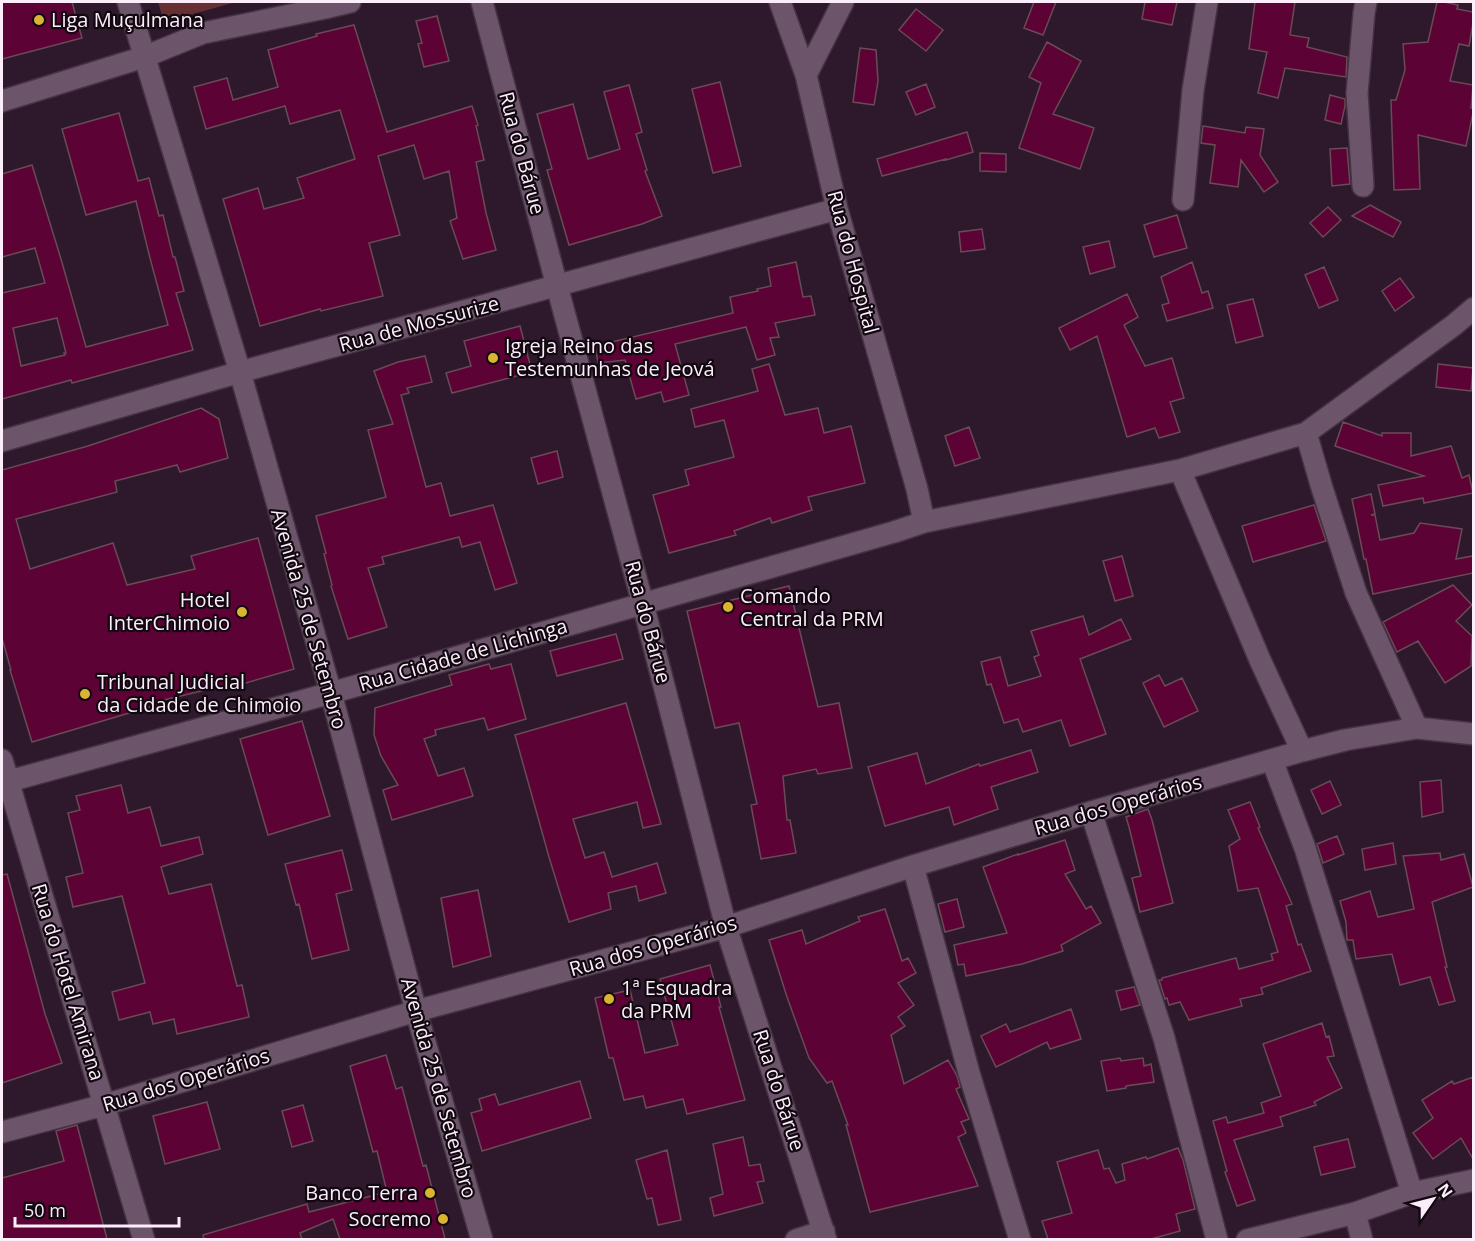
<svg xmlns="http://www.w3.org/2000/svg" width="1475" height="1241" viewBox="0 0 1475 1241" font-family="'Open Sans',sans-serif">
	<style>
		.green { fill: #663033 }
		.building { fill: #5c0235; stroke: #694a56; stroke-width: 1.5; fill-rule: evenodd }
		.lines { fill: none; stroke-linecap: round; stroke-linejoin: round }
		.minor-casing { stroke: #443342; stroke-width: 24 }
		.minor { stroke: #6c546a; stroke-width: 21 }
		.poi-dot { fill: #dab333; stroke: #110810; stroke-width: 2 }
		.labels { text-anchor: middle; stroke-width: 4.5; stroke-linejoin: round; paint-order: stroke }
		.poi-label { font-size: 20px; fill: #fcedfa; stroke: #110810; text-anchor: start }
		.street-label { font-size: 20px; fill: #fcedfa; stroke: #110810 }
	</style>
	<rect width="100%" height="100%" fill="#2e192c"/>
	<path class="green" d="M158 2H236L164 22Z"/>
	<path class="building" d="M2 2H72L82 38 2 59Z
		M1034 2H1056L1043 35 1024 28Z
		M1145 2H1177L1172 25 1142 19Z
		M1255 2H1295L1290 35 1309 38 1307 47 1347 57 1346 77 1285 68 1278 98 1258 93 1267 52 1249 49Z
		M1437 2H1444L1458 5 1457 9 1473 12V23L1469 46 1459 44 1450 81 1473 85 1471 108H1473V113L1466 146 1418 135 1420 189 1394 190 1391 100H1396L1405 70 1403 44 1428 42Z
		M916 9 943 30 926 51 899 30Z
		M437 16 449 61 424 67 418 44 422 43 416 21Z
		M354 25 387 132 472 106 478 125 476 126 484 160 476 162 486 213 496 250 463 259 450 221 457 218 449 171 424 179 414 145 378 156 400 235 369 243 383 296 321 311 320 309 260 326 223 199 258 188 264 209 304 198 297 178 355 159 340 110 290 124 285 106 206 129 194 87 227 78 233 100 278 87 268 50 317 36 316 34Z
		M1047 42 1081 61 1053 114 1094 128 1080 169 1019 148 1041 83 1029 77Z
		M860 48 876 50 878 81 874 105 853 102Z
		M720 82 741 166 713 173 692 89Z
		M926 84 935 107 916 115 906 92Z
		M629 85 642 132 636 134 647 170 645 171 662 216 642 224 569 245 547 170 552 169 537 114 573 104 588 159 620 149 604 92Z
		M1330 95 1345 99V106L1341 124 1325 120Z
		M119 113 138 181 149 178 159 216 163 215 173 257H175L184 291 176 293 193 350 72 383 71 380 2 399V293L45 283 35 248 2 257V174L32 165 61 259 86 347 168 325 150 258 136 201 86 215 62 129ZM57 318 66 353H64L65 355 21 366 13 328Z
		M1203 126 1245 133 1246 127 1264 129 1260 155 1278 182 1264 192 1241 160 1238 187 1210 183 1215 145 1201 143Z
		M967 132 973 152 946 160V159L882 176 877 159Z
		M1347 148 1350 184 1332 186 1330 149Z
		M980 153 1006 154V172L980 171Z
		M1370 205 1401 222 1393 237 1352 216Z
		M1328 207 1341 220 1323 237 1310 223Z
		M1177 215 1187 248 1154 257 1144 225Z
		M982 229 985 249 961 252 959 232Z
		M1109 241 1115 267 1090 274 1083 247Z
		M796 262 803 297 811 296 815 315 775 323 779 337 770 338 775 355 757 360 746 327 675 344 689 395 664 402 661 392 636 399 625 360 598 363 595 346 733 313 730 297 758 291 757 289 771 286 768 268Z
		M1192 262 1202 293 1208 291 1213 308 1167 321 1162 305 1169 303 1161 277Z
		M1324 267 1338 300 1319 308 1305 275Z
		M1400 278 1414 297 1395 311 1382 291Z
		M1127 294 1138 317 1124 325 1145 366 1172 358 1184 398 1170 402 1180 432 1159 438 1155 428 1127 437 1097 336 1070 350 1059 328Z
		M1253 299 1263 336 1236 343 1227 305Z
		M520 326 532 372 452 393 446 373 471 366 464 341Z
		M425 356 432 382 407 388 409 393 401 395 426 487 441 483 450 516 493 505 517 583 495 590 480 542 462 547 459 537 382 557 384 564 368 568 387 627 348 639 331 586 332 585 324 554 326 553 316 516 386 497 368 430 393 424 374 371 398 362Z
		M769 364 785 415 818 408 824 433 851 426 865 483 808 497 812 510 772 523 770 518 734 531 736 535 669 553 653 495 689 485 685 470 734 457 724 420 695 427 691 409 758 391 752 369Z
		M1438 364 1473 368 1471 391 1436 387Z
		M201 408 219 419 228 458 180 472 177 465 115 481 117 492 16 519 30 569 113 543 127 585 195 569 191 556 258 538 294 669 228 688 227 685 155 702 156 705 32 742 10 670H11L2 638V470L88 446Z
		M1343 422 1382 436V433H1411V456L1451 446 1462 478 1469 475 1473 493 1424 503 1423 498 1383 506 1378 485 1424 476 1335 446Z
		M969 427 980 458 955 466 945 436Z
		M557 451 563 477 538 484 531 458Z
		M1371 494 1375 514 1371 515H1375L1380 540 1414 533 1420 523 1462 529 1456 559 1473 556V573L1373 594 1366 559H1364L1352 499Z
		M1314 505 1326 541 1253 562 1242 526Z
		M1122 556 1133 596 1115 601 1103 561Z
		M1453 585 1472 605 1456 621 1472 636 1471 666 1445 683 1418 641 1397 652 1383 622Z
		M789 586 818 707 839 703 852 768 818 774 816 769 783 776 787 820H790L796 853 761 859 751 805 757 804 739 723 715 728 687 611Z
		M1083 616 1089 635 1121 619 1131 639 1080 659 1106 734 1070 746 1061 720 1023 732 1018 719 1004 723 991 684 987 685 981 662 1000 657 1008 686 1041 676 1034 657 1039 655 1031 631Z
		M616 634 623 659 557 676 550 651Z
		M489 664 491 669 511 664 526 719 488 730 484 718 435 730 436 735 424 739 438 776 464 768 473 796 392 820 383 790 398 785 381 756 374 735 375 708 452 685 449 675Z
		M1159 675 1165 686 1182 678 1198 711 1164 727 1143 683Z
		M626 703 661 824 643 828 637 802 573 819 585 858 604 852 612 877 657 863 666 893 639 901 636 886 608 893 611 909 569 922 549 857 515 735Z
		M302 721 330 816 268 835 240 739Z
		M1031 750 1038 772 991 787 998 809 954 825 949 807 885 826 868 767 917 753 926 784 979 764 980 766Z
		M1441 780 1443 812 1422 817 1420 782Z
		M1330 781 1341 805 1322 814 1311 790Z
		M121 785 128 813 150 807 161 846 199 837 203 854 161 867 169 894 211 884 237 986 242 985 249 1017 177 1034 174 1019 153 1024 150 1012 119 1020 112 992 145 983 122 896 73 907 66 877 83 873 68 813 80 810 76 796Z
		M1250 802 1260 827 1258 828 1292 904 1286 906 1298 945 1301 944 1311 971 1261 988 1263 994 1240 999 1242 1006 1189 1020 1180 1002 1169 1005 1167 998 1165 999 1159 980H1162V978L1236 958 1239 969 1273 960 1271 954 1278 952 1258 888 1238 891 1229 846 1240 839 1228 810Z
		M1148 809 1152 820 1173 903 1140 912 1132 878 1141 876 1129 827 1126 817Z
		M1337 836 1344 854 1323 863 1317 844Z
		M1065 840 1075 870 1065 874 1086 909 1091 906 1101 923 1061 945 1063 951 1022 964 966 976 964 964 958 965 954 945 1007 933 983 867 1018 854V855Z
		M1393 843 1396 864 1365 870 1362 849Z
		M342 850 352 890 336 894 349 950 312 959 299 904 296 905 285 864Z
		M1440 853 1441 860 1464 854 1473 887 1432 902 1447 967H1445L1455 1001 1439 1005 1430 977 1400 985 1392 954 1356 959 1353 940H1347L1346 922 1340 901 1370 891 1378 917 1414 909 1403 856Z
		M7 874 45 1014 62 1063 2 1083V875Z
		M478 890 491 956 453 967 441 898Z
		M957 899 964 927 945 932 938 904Z
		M885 909 902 961 908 958 916 973 898 983 914 1005 898 1017 905 1026 891 1035 904 1084 948 1060 957 1076 960 1087 956 1089 969 1119 961 1122 966 1133 958 1137 978 1186 870 1212 846 1125H848L832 1081 827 1083 809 1058 787 997 769 940 802 930 806 944 860 921 858 917Z
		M710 965 721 1007H719L745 1100 687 1114 683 1099 646 1108 643 1096 624 1100 613 1058H609L595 998 630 990 645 1053 678 1045 660 979Z
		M1134 987 1140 1005 1121 1010 1116 991Z
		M1071 1009 1081 1039 1050 1049 1047 1042 996 1067 981 1036 1006 1024 1010 1032Z
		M1322 1023 1326 1037 1329 1036 1334 1056 1327 1057 1342 1088 1314 1102 1316 1105 1280 1117 1283 1126 1234 1140 1255 1200 1237 1206 1225 1172 1227 1171 1213 1121 1226 1117 1228 1123 1264 1113 1261 1103 1281 1096 1263 1044Z
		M386 1055 396 1089 402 1087 423 1166 426 1165 445 1239H340L333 1219 300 1233 302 1239H204L203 1235 307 1204 309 1212 387 1192 377 1151 373 1152 350 1066Z
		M1120 1058 1121 1061 1143 1058 1144 1066 1151 1064 1154 1082 1126 1086V1088L1107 1091 1101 1061Z
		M1473 1077V1159L1461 1138 1433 1159 1413 1133 1433 1118 1422 1100 1452 1081 1454 1084Z
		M580 1081 591 1118 482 1151 471 1113 482 1110 479 1099 495 1094 499 1105Z
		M207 1102 220 1149 165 1164 153 1116Z
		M303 1105 313 1141 292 1147 282 1111Z
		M77 1125 107 1239H2V1178L64 1161 56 1131Z
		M743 1137 749 1166 760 1164 764 1181 757 1182 763 1203 714 1216 710 1198 723 1194 713 1144Z
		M1348 1139 1355 1167 1321 1175 1314 1147Z
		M1178 1148 1183 1160 1195 1209 1176 1214 1180 1231 1151 1239H1048L1042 1221 1072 1213 1057 1162 1098 1150 1104 1169 1109 1168 1116 1183 1125 1180 1122 1164 1146 1157 1147 1159Z
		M667 1150 681 1220 658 1225 652 1198 647 1199 636 1160Z"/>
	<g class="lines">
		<g class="minor-casing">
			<path id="minor" d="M128 2 240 372 331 693 416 1011 482 1240
				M482 2 557 286 643 604 726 927 826 1240
				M780 2 806 75 837 209 917 489 924 522
				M806 75 843 2
				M2 101 144 57 203 33 325 8 350 2
				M1363 186 1357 93 1364 13 1366 2
				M1183 200 1193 90 1207 2
				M1306 433 1322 488 1356 593 1417 728
				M2 441 240 372 837 209
				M1180 470 1260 660 1302 751
				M2 760 144 1240
				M1272 760 1305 848 1412 1193
				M2 783 331 693 894 532 924 522 1180 470 1306 433 1454 325 1474 308
				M1091 812 1164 1038 1217 1240
				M913 866 969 1073 1020 1240
				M2 1132 104 1105 416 1011 726 927 913 866 1091 812 1302 751 1345 740 1417 728 1474 734
				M1355 1213 1362 1240
				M796 1240 824 1231
				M1247 1240 1355 1213 1412 1193 1474 1180"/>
		</g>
		<use href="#minor" class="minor"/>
	</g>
	<g class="poi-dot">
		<circle cx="39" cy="20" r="6"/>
		<circle cx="493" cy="358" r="6"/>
		<circle cx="728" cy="607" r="6"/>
		<circle cx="242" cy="612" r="6"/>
		<circle cx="85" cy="694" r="6"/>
		<circle cx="609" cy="999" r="6"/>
		<circle cx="430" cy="1193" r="6"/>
		<circle cx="443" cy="1219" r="6"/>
	</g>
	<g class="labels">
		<g class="poi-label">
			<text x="51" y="27">Liga Muçulmana</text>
			<text x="505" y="353">Igreja Reino das<tspan x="505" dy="23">Testemunhas de Jeová</tspan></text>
			<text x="740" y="603">Comando<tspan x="740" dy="23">Central da PRM</tspan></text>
			<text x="230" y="607" text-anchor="end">Hotel<tspan x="230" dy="23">InterChimoio</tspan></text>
			<text x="97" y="689">Tribunal Judicial<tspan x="97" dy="23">da Cidade de Chimoio</tspan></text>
			<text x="621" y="995">1ª Esquadra<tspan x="621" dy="23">da PRM</tspan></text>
			<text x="418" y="1200" text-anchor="end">Banco Terra</text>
			<text x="431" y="1226" text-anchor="end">Socremo</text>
		</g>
		<g class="street-label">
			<text transform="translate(522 153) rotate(75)" y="7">Rua do Bárue</text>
			<text transform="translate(853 262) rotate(75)" y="7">Rua do Hospital</text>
			<text transform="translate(419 324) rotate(-15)" y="7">Rua de Mossurize</text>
			<text transform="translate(309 619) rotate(74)" y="7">Avenida 25 de Setembro</text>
			<text transform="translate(648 622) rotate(75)" y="7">Rua do Bárue</text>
			<text transform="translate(463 655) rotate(-16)" y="7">Rua Cidade de Lichinga</text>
			<text transform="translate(1118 805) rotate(-16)" y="7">Rua dos Operários</text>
			<text transform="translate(653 946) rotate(-16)" y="7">Rua dos Operários</text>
			<text transform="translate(68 982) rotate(73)" y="7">Rua do Hotel Amirana</text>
			<text transform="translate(186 1080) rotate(-17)" y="7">Rua dos Operários</text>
			<text transform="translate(439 1088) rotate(74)" y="7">Avenida 25 de Setembro</text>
			<text transform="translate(779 1090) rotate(72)" y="7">Rua do Bárue</text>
		</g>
	</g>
	<rect width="1475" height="1241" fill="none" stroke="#fcedfa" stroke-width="6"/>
	<g transform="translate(1433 1199) rotate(55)" stroke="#110810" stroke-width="4.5" paint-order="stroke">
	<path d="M0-4.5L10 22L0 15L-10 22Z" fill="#fcedfa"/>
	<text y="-9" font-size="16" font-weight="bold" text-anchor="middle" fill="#fcedfa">N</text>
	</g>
	<path d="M15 1217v9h164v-9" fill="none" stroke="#fcedfa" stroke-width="3"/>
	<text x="24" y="1217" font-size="18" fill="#fcedfa" stroke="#110810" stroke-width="4.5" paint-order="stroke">50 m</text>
</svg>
